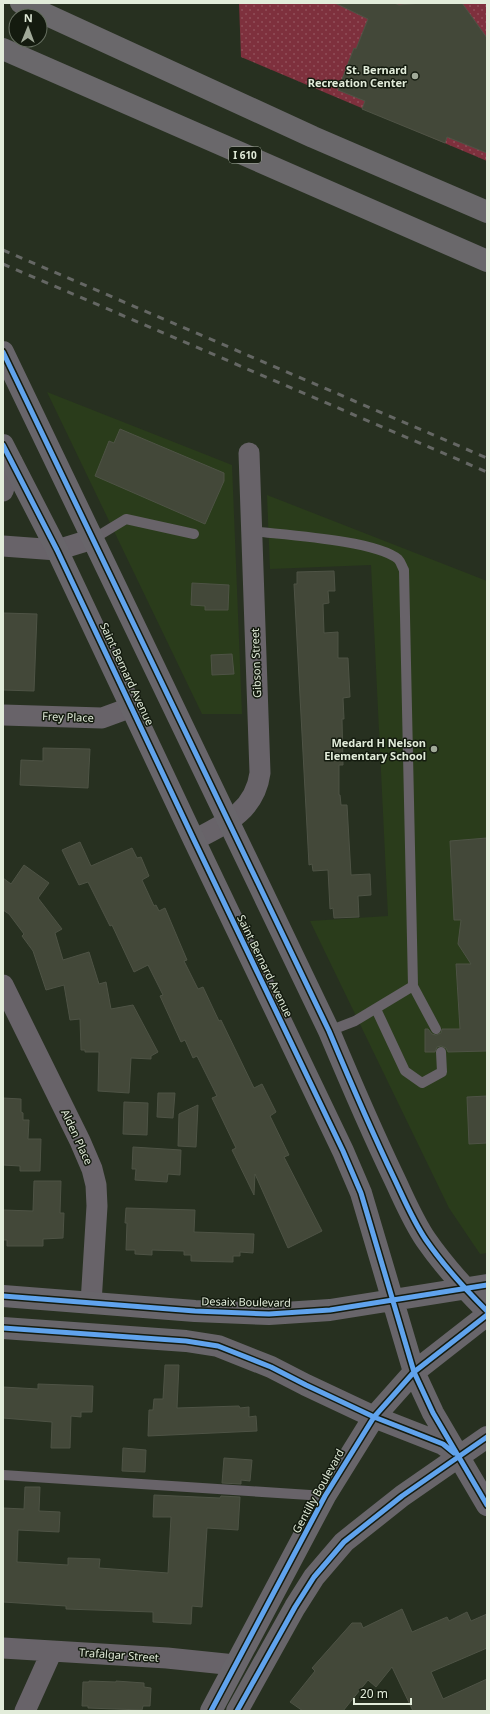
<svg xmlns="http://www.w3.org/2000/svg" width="490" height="1714" viewBox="0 0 490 1714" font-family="'Noto Sans',sans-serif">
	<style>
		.built { fill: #2a3c1b }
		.green { fill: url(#green-dots) }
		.building { fill: #434839; stroke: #4e5345 }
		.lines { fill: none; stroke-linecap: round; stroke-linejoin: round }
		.lane { stroke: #686369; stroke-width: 10 }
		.street { stroke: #686369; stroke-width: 21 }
		.secondary { stroke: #68656a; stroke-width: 22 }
		.highway { stroke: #6a686b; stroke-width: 22 }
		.rail { stroke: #656764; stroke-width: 3; stroke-dasharray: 7 7; stroke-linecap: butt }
		.cycleway-casing { stroke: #141b0f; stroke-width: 8 }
		.cycleway { stroke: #60a3ed; stroke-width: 5 }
		.poi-dot { fill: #a1aa99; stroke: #141b0f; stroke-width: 1.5 }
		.labels { text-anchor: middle; stroke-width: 3; stroke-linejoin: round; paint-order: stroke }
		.shield { fill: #141b0f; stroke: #a4ad9d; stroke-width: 1 }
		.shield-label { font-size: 10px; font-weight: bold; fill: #e2ecda }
		.poi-label { font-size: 11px; font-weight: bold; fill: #e2ecda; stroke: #141b0f; text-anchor: end }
		.street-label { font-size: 11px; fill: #e2ecda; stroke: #141b0f }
	</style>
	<defs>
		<pattern id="green-dots" width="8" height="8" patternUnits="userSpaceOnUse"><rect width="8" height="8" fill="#7e303d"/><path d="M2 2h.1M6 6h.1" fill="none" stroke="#904e58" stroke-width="1.8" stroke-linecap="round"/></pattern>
	</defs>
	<rect width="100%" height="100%" fill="#273020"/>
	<path class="built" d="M47 392 232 465 242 714H202Z
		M267 495 487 581V1253L480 1254 449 1208 310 921 388 916 371 565 270 569Z"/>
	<path class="green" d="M239 3H487V161L241 57Z"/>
	<path class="building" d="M335 3H394L399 5 422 3H462L487 38V153L447 137 445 143 362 109 365 101 338 90 354 48 356 49 368 19Z
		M120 429 224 473V481L205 524 95 476 109 441 114 443Z
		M334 571 335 591H328L329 603 323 604 324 633 338 632V658H348L350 697 343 698 344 719H342L343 765H339V795H340L341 805H347L351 875 370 874 371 895 358 896 359 917 334 918 333 908 330 909 328 870 313 871 312 864 309 865 294 584H297V572Z
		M192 583 229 585 228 610H205V606L191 605Z
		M3 613 37 614 34 691 3 690Z
		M232 654 234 674 212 675 211 655Z
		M43 748 90 749 88 788 20 785 21 760 43 761Z
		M487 838V1051L448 1052 446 1048 441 1046 437 1047 435 1052H425V1029H428L432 1034 436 1035 441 1033 442 1029H460L456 964H471L458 944 461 920H454L450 841Z
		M80 842 91 866 132 848 137 858 141 857 149 876 142 880 154 906 156 905 159 911 165 908 187 960 184 961 198 989 203 987 219 1021 221 1020 254 1088 262 1084 276 1112 270 1116 289 1155 284 1157 322 1231 288 1248 255 1174 254 1195 232 1150 236 1148 212 1098 217 1096 197 1056 193 1058 185 1040 181 1042 160 996 163 995 148 965 134 972 112 925 110 926 88 882 79 885 62 850Z
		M24 865 49 883 38 898 62 929 55 933 63 960 89 952 99 984 106 982 111 1009 133 1005 158 1052 151 1056V1059L131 1058 129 1093 98 1091 99 1052H85V1050H81L80 1019 70 1020 64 985 46 990 33 951 22 936 24 934 9 914 3 910V878L11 884Z
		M158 1093H175L173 1118 157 1117Z
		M487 1096V1143L469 1144 467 1097Z
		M3 1098 21 1099V1112L23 1113V1120H29L28 1139H41L40 1171H20V1166L3 1165Z
		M124 1102 148 1103 147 1135 123 1134Z
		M198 1105 196 1147 178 1146 179 1114Z
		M133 1147 181 1150 180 1175 168 1174 167 1182 135 1180 136 1169H132Z
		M34 1181H61L60 1213H64L63 1238 43 1239V1246H7V1240H3V1210L33 1211Z
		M126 1208 195 1210 194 1232 254 1234 253 1253 240 1252V1256H233V1262L191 1261V1255H184V1251L152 1250V1255L135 1254V1250H126L127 1223H125Z
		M165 1365H179L177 1408 239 1406 240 1408 249 1407V1417L256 1416 257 1431 148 1436 149 1410H153L154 1399H163Z
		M38 1384 93 1386 92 1412H81V1417L71 1416 70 1448H51L52 1422 3 1418V1387L38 1389Z
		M123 1448 146 1450 145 1472 122 1471Z
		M224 1458 252 1460 250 1481 241 1480V1484L222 1483Z
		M25 1487H40L39 1511 60 1512 59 1532 18 1530 17 1562 68 1565V1558L100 1559 99 1568 168 1573 171 1517H153L154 1495 220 1498 221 1496 240 1497 238 1530 207 1528 202 1607 192 1606 191 1624 153 1622V1612L66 1609V1606L3 1602V1508L24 1509Z
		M402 1609 412 1632 447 1617 449 1621 467 1612 471 1621 487 1614V1648L431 1672 443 1699 487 1679V1711H413L392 1667 376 1687 368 1680 343 1711H303L290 1702 315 1671 312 1668 352 1623H361L363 1628Z
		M89 1681 116 1682V1681L144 1683V1687L151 1688 150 1706H143L142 1710 88 1708V1706H82L83 1682H89Z"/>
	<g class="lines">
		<path class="lane" d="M251 531C284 535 375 540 398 559 401 562 402 567 404 570L413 986 355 1021 329 1031
			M93 539 126 519 194 534
			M413 986 436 1029
			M376 1009 405 1071 422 1083 442 1072 441 1052
			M3 1475 325 1496"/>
		<path class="street" d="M3 491 12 462
			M3 546 57 550 93 539
			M3 715 102 718 132 707
			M194 840C225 824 255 811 260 773L249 453
			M3 985 80 1141 92 1169 96 1185 97 1206 91 1303
			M3 1648 167 1658 235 1665
			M25 1711 52 1651"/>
		<path class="secondary" d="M3 352 329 1031C350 1081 371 1130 394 1178 404 1199 413 1221 426 1240 444 1266 465 1289 487 1311
			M3 445 57 550 194 840 343 1151 361 1193 414 1372 433 1413 487 1505
			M3 1296 195 1311 269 1314 330 1310 487 1285
			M3 1328 186 1341 218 1346 271 1367 306 1385 374 1417 443 1444 457 1454
			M211 1711 325 1496 374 1417 414 1372 487 1315
			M237 1711 295 1607 314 1577 344 1542 402 1496 487 1437"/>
		<path class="highway" d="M21 3 313 137 487 212
			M3 49 487 261"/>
		<path class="rail" d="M3 250 487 458
			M3 264 487 472"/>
		<g class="cycleway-casing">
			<path id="cycleway" d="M3 352 329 1031C350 1081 371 1130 394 1178 404 1199 413 1221 426 1240 444 1266 465 1289 487 1311
				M3 445 57 550 194 840 343 1151 361 1193 414 1372 433 1413 487 1505
				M3 1296 195 1311 269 1314 330 1310 487 1285
				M3 1328 186 1341 218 1346 271 1367 306 1385 374 1417 443 1444 454 1453
				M211 1711 325 1496 374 1417 414 1372 487 1315
				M237 1711 295 1607 314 1577 344 1542 402 1496 487 1437"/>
		</g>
		<use href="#cycleway" class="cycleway"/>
	</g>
	<g class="poi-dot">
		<circle cx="415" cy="76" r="4"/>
		<circle cx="434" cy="749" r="4"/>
	</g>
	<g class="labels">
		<rect class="shield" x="229" y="147" width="32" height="16" rx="3"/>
		<g class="shield-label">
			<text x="245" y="159">I 610</text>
		</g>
		<g class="poi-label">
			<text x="407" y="74">St. Bernard<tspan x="407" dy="13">Recreation Center</tspan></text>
			<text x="426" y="747">Medard H Nelson<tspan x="426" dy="13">Elementary School</tspan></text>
		</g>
		<g class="street-label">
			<text transform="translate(256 663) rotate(-92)" y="4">Gibson Street</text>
			<text transform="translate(127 674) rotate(65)" y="4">Saint Bernard Avenue</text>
			<text transform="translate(68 717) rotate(2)" y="4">Frey Place</text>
			<text transform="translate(265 966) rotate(64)" y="4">Saint Bernard Avenue</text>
			<text transform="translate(77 1137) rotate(65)" y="4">Alden Place</text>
			<text transform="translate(246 1302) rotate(1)" y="4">Desaix Boulevard</text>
			<text transform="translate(318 1491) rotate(-61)" y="4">Gentilly Boulevard</text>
			<text transform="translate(119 1655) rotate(4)" y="4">Trafalgar Street</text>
		</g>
	</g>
	<rect width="490" height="1714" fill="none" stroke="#e2ecda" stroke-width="8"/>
	<g transform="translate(28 28) rotate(1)"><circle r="19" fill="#141b0f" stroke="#666f60"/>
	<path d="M0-3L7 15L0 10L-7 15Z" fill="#a1aa99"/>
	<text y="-6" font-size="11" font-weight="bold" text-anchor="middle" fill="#e2ecda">N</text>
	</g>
	<path d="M354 1698v6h57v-6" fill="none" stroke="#e2ecda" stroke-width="2"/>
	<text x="360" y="1698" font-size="12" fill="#e2ecda" stroke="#141b0f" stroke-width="3" paint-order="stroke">20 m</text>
</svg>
